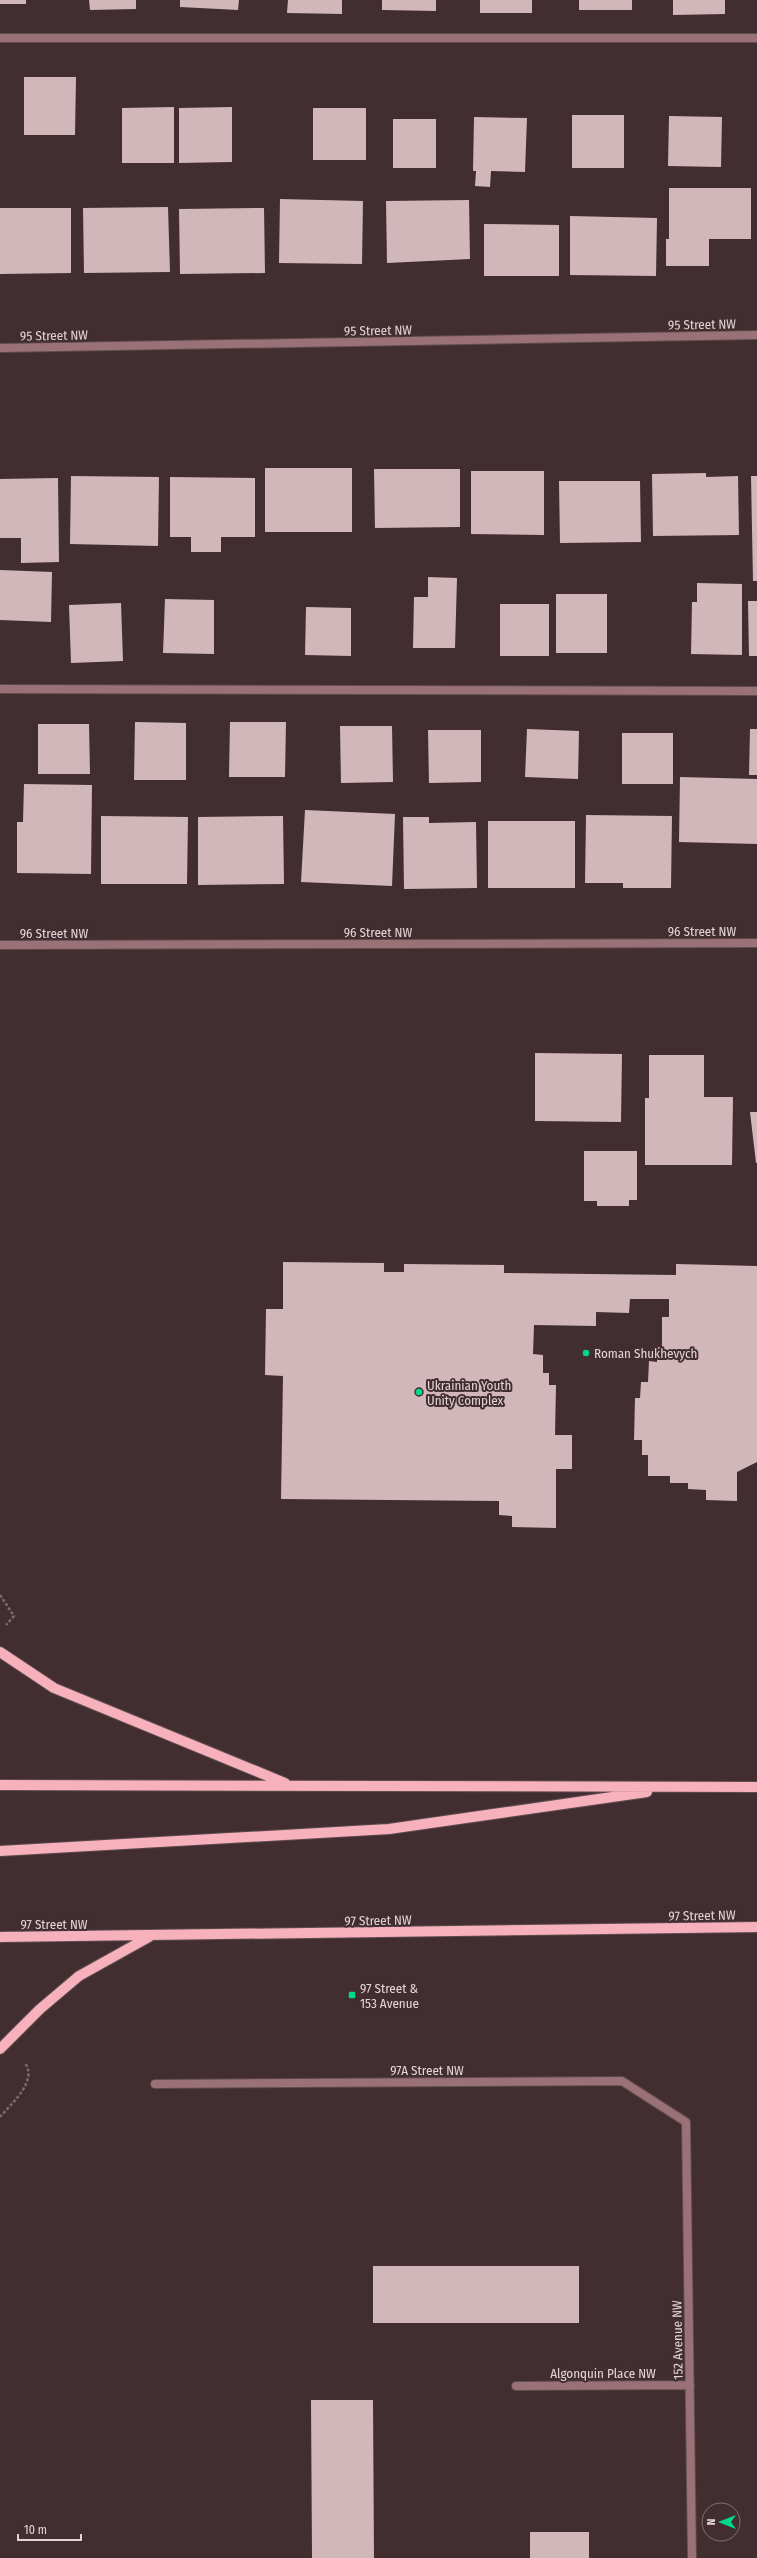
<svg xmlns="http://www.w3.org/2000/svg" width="757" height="2558" viewBox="0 0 757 2558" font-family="'Fira Sans Condensed',sans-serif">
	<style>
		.building { fill: #d1b7ba }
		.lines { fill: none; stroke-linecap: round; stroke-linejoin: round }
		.lane-casing { stroke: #5f4c4f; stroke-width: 10 }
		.street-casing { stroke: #5f4c4f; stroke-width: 10 }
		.primary-casing { stroke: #5f4c4f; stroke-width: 12 }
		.path { stroke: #7c6a6d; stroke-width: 2.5; stroke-dasharray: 3 2; stroke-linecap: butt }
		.lane { stroke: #9a7177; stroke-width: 8 }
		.street { stroke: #9a7177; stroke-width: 8 }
		.primary { stroke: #f6b1bc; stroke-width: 10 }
		.poi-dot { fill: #00d98c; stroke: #422e31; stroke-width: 1.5 }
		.labels { text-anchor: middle; stroke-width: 4; stroke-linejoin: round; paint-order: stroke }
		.street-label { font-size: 13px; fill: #e3d5d7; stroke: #422e31 }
		.poi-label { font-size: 13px; fill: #e3d5d7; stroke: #422e31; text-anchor: start }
	</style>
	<rect width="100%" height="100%" fill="#422e31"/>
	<path class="building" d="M0 0H26V4H0Z
		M89 0H136V9L90 10Z
		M180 0H239L238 10 180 7Z
		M288 0H342V14L287 13Z
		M382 0H436V11L382 10Z
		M480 0H532V13H480Z
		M579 0H632V10H579Z
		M673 0H725V14L673 15Z
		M24 77H76L75 135H24Z
		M174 107V163H122V108Z
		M232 107V162L179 163V108Z
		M313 108H366V160H313Z
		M572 115H624V168H572Z
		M669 116 722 117 721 167 668 166Z
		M474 117 527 118 525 172 491 171 490 187 475 186 476 171H473Z
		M393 119H436V168H393Z
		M669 188H751V239H709V266H666V239H669Z
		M280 199 363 201 362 264 279 263Z
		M469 200 470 259 387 263 386 201Z
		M168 207 170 272 84 273 83 208Z
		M0 208H71V273L0 274Z
		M264 208 265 273 180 274 179 209Z
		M570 216 657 218 656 276 570 275Z
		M484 224 559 225V276H484Z
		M265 468H352V532H265Z
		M374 469H460V527L375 528Z
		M471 471H544V535L471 534Z
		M706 473V477L738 476 739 535 653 536 652 474Z
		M71 476 159 477 158 546 70 544Z
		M751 476H757V581H753Z
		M170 477 255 478V537H221V552H191V537H170Z
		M58 478 59 562 21 563V538H0V479Z
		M559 481H640L641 542 560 543Z
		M0 570 52 572 51 622 0 620Z
		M428 577 457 578 455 648H413L414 597H428Z
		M697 583 742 584V655L691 654 692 602H697Z
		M556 594H607V653H556Z
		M165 599 214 600V654L163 653Z
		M748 601H757V656H749Z
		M121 603 123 661 71 663 69 605Z
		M500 604H549V656H500Z
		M306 607 351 608V656L305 655Z
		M135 722 186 723V780H134Z
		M230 722H286L285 777H229Z
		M38 724H89L90 774H38Z
		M340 726H392L393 782 341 783Z
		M527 729 579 731 578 779 525 777Z
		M750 729H757V775H749Z
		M428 730H481V782L429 783Z
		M622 733H673V784H622Z
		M680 777 757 779V844L679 842Z
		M24 784 92 785 91 874 17 873V822H23Z
		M305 810 395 814 392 886 301 882Z
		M586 815 672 816 671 888H623V883H585Z
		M101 816 188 817 187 884H101Z
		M283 816 284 884 198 885V817Z
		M403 817H429V823L476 822 477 888 404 889Z
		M488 821H575V888H488Z
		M535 1053 622 1054 621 1122 535 1121Z
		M649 1055H704V1097H733L732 1165H645V1098H649Z
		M750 1112H757V1163H756Z
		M584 1151H637V1200H629V1206H597V1201H584Z
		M283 1262 384 1263V1272H404V1264L504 1265V1273L676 1275V1264L757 1266V1462L737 1472V1501L706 1500V1490L688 1489V1483H670V1476H648V1455H642V1440H634L635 1398H640L641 1382H648L649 1361 657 1362V1347H662V1317H669V1299H630L629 1313 596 1312V1326L534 1325 533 1354 543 1355V1373H549V1385H556L555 1435H572V1469H556V1528L512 1527V1516L499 1515V1501L281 1499 283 1376 265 1375 266 1309H283Z
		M373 2266H579V2323H373Z
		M311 2400H373L374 2558H312Z
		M530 2532H589V2558H530Z"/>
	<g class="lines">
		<g class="lane-casing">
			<path id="lane" d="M0 38H757
				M0 689 757 691"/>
		</g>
		<g class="street-casing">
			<path id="street" d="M0 348 757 335
				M0 945 757 943
				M155 2084 622 2081 686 2122 692 2558
				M516 2386 690 2385"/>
		</g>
		<g class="primary-casing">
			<path id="primary" d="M0 1652 54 1688 285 1783
				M0 1785 757 1787
				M0 1851 389 1829 647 1792
				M0 1937 757 1927
				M0 2049 40 2009 79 1976 149 1937"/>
		</g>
		<path class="path" d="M0 1595 14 1616 6 1625
			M0 2117C11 2104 38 2081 25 2063"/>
		<use href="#lane" class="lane"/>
		<use href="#street" class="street"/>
		<use href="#primary" class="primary"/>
	</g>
	<g class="poi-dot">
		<circle cx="586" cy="1353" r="4"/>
		<circle cx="419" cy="1392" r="4"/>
		<rect x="348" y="1991" width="8" height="8" rx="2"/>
	</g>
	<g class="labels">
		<g class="street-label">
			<text transform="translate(702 324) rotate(-1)" y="5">95 Street NW</text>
			<text transform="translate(378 330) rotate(-1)" y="5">95 Street NW</text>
			<text transform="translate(54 335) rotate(-1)" y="5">95 Street NW</text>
			<text x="702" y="936">96 Street NW</text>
			<text x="378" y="937">96 Street NW</text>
			<text x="54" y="938">96 Street NW</text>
			<text transform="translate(702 1915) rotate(-1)" y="5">97 Street NW</text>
			<text transform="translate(378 1920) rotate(-1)" y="5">97 Street NW</text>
			<text x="54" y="1929">97 Street NW</text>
			<text x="427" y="2075">97A Street NW</text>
			<text transform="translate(677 2340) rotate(-91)" y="5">152 Avenue NW</text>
			<text x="603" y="2378">Algonquin Place NW</text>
		</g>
		<g class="poi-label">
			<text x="594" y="1358">Roman Shukhevych</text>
			<text x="427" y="1390">Ukrainian Youth<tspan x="427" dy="15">Unity Complex</tspan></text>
			<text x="360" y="1993">97 Street &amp;<tspan x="360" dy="15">153 Avenue</tspan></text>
		</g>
	</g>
	<g transform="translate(721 2522) rotate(270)"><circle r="19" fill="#422e31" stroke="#827173"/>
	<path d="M0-3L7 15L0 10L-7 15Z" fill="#00d98c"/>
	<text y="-6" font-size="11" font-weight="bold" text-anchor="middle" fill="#e3d5d7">N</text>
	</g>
	<path d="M18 2534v6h63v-6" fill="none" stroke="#e3d5d7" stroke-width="2"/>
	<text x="24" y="2534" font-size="12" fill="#e3d5d7" stroke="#422e31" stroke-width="3" paint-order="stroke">10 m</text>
</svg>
